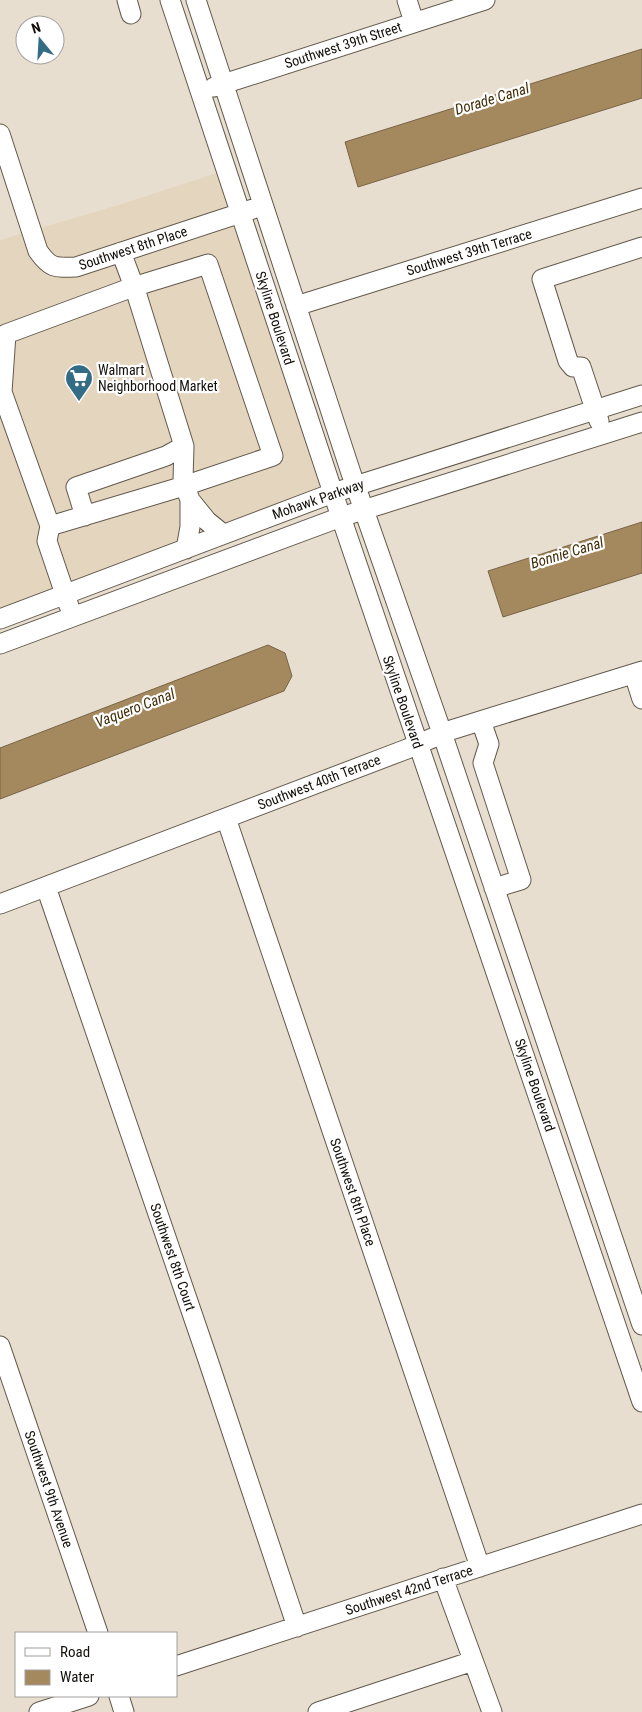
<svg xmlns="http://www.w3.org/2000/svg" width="642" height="1712" viewBox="0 0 642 1712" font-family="'Roboto Condensed',sans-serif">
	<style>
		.built { fill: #e4d5bf }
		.water { fill: #a4895f; stroke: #786446 }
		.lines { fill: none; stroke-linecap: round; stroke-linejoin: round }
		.minor-casing { stroke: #62594c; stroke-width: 21 }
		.minor { stroke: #fff; stroke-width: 19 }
		.labels { text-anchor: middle; stroke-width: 4.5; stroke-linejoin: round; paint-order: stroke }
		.street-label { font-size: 14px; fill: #130f0a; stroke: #fff }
		.poi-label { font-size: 14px; fill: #130f0a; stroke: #fff; text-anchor: start }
		.water-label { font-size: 15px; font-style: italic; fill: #432f0a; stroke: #fff }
	</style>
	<rect width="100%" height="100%" fill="#e8decf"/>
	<path class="built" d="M220 172 324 488 0 611V240L125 203Z"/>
	<path class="water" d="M642 49V98L358 187 345 142Z
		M642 522V573L503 617 488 571Z
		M268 645 285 653 292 676 284 691 0 799V748Z"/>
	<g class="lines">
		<g class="minor-casing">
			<path id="minor" d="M127 0 131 14
				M170 0 341 517 642 1402
				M196 0 351 473 442 733 642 1325
				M407 0 414 22
				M214 87 485 0
				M0 134 38 251C50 268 54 268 76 267L253 209
				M121 252 136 292 184 446 183 480 190 500
				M208 264 273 456 184 486 50 526 2 392 6 334 133 287Z
				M296 306 642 198
				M599 421 581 367H573L568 361 542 279 642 247
				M85 516 76 487 166 456 184 446
				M50 526 47 541 69 606
				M186 549 190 527V500L207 521 223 534
				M0 619 333 493 642 395
				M0 644 341 517 642 422
				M634 674 642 699
				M481 721 489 744 483 763 521 880 494 888
				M226 818 480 1567
				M46 887 207 1357 297 1627
				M0 904 407 749 451 730 642 671
				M0 1346 98 1633
				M443 1578 492 1712
				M176 1666 642 1514
				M119 1696 124 1712
				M39 1712 89 1696
				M318 1712 473 1661"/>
		</g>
		<use href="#minor" class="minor"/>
	</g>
	<defs>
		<g id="supermarket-pin" transform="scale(1.4375)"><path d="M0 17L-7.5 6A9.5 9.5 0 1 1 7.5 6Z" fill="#326c85" stroke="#fff"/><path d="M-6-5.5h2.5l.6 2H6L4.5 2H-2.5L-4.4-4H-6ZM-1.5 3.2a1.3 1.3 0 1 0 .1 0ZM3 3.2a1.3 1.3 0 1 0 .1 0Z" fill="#fff"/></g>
	</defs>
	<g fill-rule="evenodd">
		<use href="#supermarket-pin" x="79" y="378"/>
	</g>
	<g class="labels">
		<g class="street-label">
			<text transform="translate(343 45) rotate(-18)" y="5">Southwest 39th Street</text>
			<text transform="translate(133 248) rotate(-18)" y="5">Southwest 8th Place</text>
			<text transform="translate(469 252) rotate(-17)" y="5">Southwest 39th Terrace</text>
			<text transform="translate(275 318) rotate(72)" y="5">Skyline Boulevard</text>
			<text transform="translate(318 499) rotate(-19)" y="5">Mohawk Parkway</text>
			<text transform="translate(403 702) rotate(71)" y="5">Skyline Boulevard</text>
			<text transform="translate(319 782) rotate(-21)" y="5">Southwest 40th Terrace</text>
			<text transform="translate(535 1085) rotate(71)" y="5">Skyline Boulevard</text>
			<text transform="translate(353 1192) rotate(71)" y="5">Southwest 8th Place</text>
			<text transform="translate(173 1257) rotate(71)" y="5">Southwest 8th Court</text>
			<text transform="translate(49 1489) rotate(71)" y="5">Southwest 9th Avenue</text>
			<text transform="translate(409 1590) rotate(-18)" y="5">Southwest 42nd Terrace</text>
		</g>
		<g class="poi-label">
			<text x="98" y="375">Walmart<tspan x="98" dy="16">Neighborhood Market</tspan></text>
		</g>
		<g class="water-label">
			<text transform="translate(492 99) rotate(-17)" y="5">Dorade Canal</text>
			<text transform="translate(567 553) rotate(-17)" y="5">Bonnie Canal</text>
			<text transform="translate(135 708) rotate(-21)" y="5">Vaquero Canal</text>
		</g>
	</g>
	<rect x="15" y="1632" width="162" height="65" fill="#ffffff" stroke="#a19f9d"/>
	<rect x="25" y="1648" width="25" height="8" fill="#ffffff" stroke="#a19f9d"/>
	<text x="60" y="1657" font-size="15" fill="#130f0a">Road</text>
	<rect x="25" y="1670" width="25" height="15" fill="#a4895f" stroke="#a19f9d"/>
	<text x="60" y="1682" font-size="15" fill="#130f0a">Water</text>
	<g transform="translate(40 40) rotate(342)"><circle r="24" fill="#ffffff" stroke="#a19f9d"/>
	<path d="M0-4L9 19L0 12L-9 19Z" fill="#326c85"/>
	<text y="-8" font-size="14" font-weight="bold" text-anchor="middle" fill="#130f0a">N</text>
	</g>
</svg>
